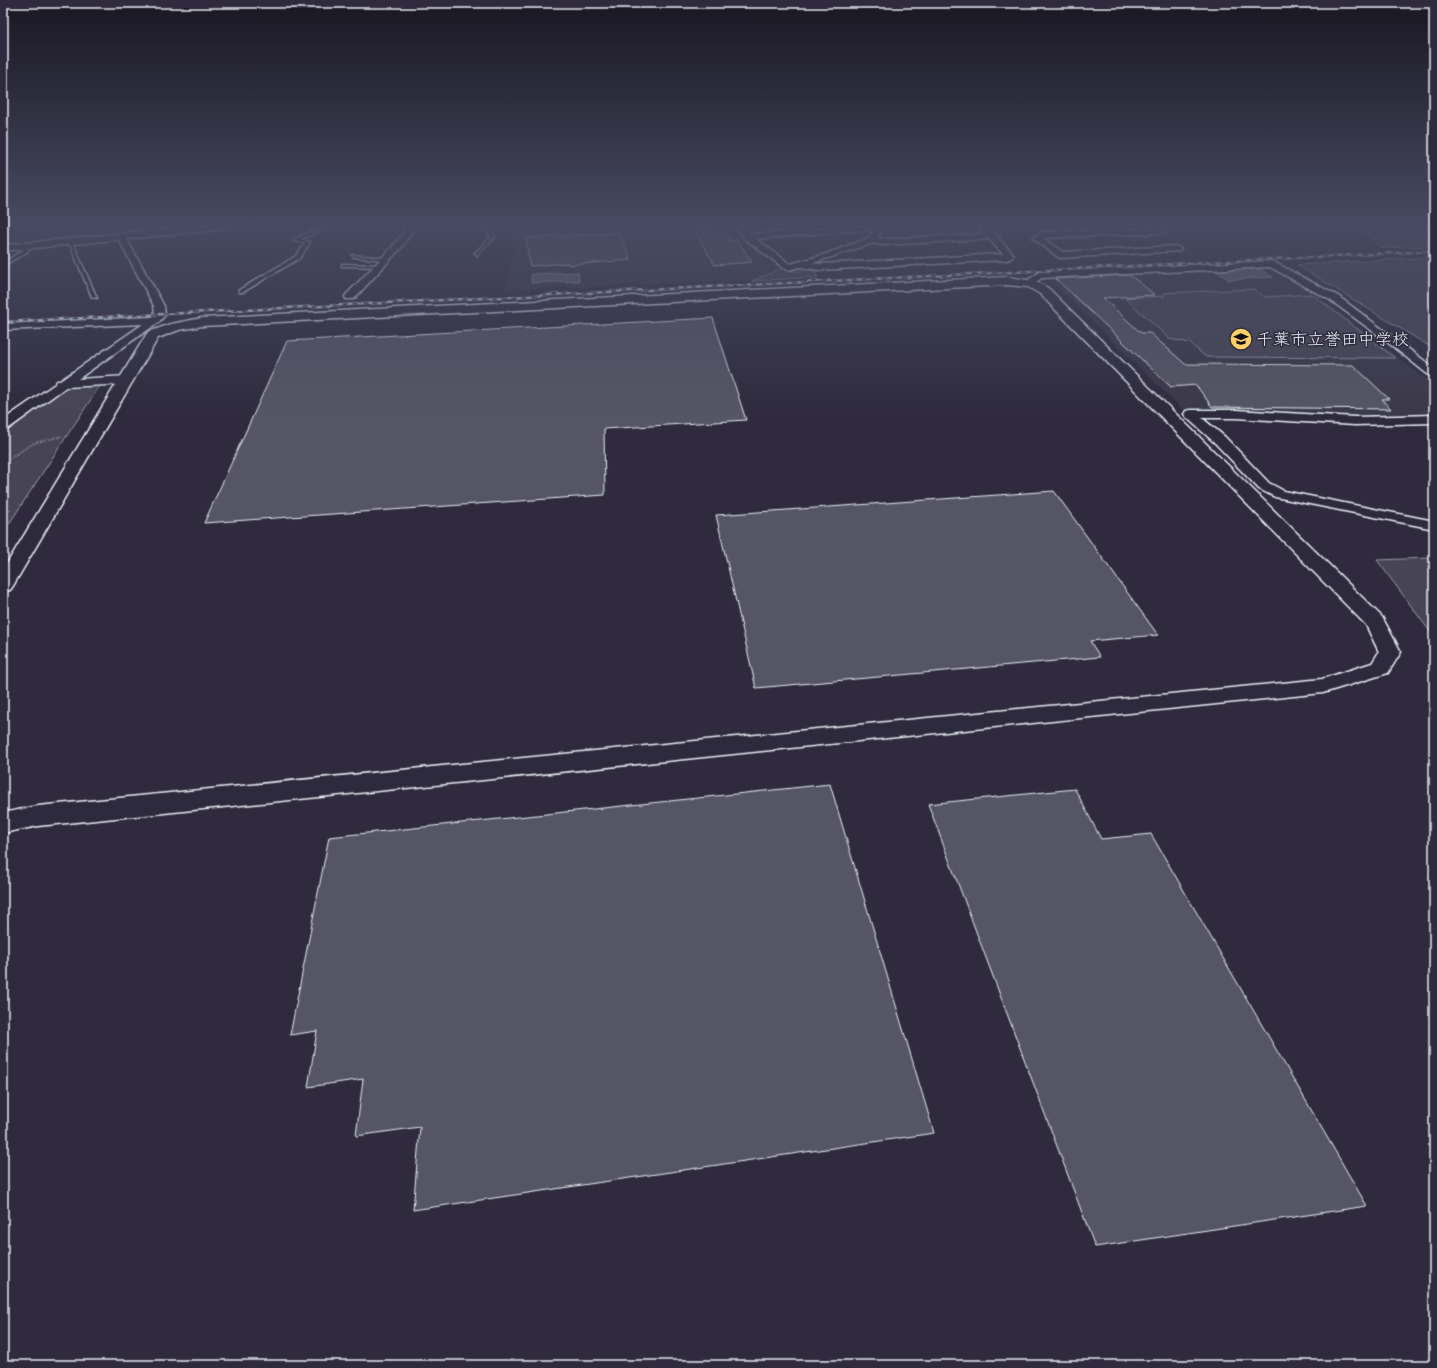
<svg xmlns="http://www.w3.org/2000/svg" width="1437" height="1368" viewBox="0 0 1437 1368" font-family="Caveat,'Klee One',sans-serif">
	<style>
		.built { fill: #3b3749 }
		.green { fill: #464455; stroke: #979aa6 }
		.water { fill: #696978; stroke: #9c9fab }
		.building { fill: #575565; stroke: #e8f1f8 }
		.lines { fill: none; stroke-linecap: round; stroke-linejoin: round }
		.lane-casing { stroke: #e8f1f8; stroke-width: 3 }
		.street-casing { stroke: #e8f1f8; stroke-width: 3 }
		.secondary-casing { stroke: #e8f1f8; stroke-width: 3 }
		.primary-casing { stroke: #e8f1f8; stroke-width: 3 }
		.path-far1 { stroke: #e8f1f8; stroke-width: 1.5; stroke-dasharray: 0.5 1.5; stroke-linecap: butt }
		.path { stroke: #e8f1f8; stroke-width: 2; stroke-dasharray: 0.5 2; stroke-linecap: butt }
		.lane { fill: #2f2a3d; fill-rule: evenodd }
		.street { fill: #2f2a3d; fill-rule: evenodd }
		.secondary { fill: #2f2a3d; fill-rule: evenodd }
		.primary { fill: #2f2a3d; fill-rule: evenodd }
		.rail-casing { stroke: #e8f1f8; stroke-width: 2.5 }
		.rail { stroke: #2f2a3d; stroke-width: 1.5; stroke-dasharray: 5; stroke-linecap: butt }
		.labels { text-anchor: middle; stroke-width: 3; stroke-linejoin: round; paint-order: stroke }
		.far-poi-label { font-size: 17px; fill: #e8f1f8; stroke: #2f2a3d; text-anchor: start }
	</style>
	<rect width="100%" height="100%" fill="#2f2a3d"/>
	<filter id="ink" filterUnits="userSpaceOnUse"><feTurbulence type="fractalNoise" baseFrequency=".025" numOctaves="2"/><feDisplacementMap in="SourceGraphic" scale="8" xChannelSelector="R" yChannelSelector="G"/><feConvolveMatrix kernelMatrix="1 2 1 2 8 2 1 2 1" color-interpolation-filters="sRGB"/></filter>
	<g filter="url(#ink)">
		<path class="built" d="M513 226H730L782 267 753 280 505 290 515 240Z
			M1271 266 1312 292 1434 385V417H1350L1190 411 1182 409 1045 275Z"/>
		<path class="green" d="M520 226H700L521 238Z
			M1359 226H1434V246L1381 248Z
			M1434 257V349L1297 265Z
			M783 268 794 271 813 270 818 277 752 281Z
			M1253 289 1265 297 1312 294 1395 358 1206 357 1190 343 1170 339 1125 298 1165 296 1162 293Z
			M101 384 3 533V430L59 389 68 386Z
			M1431 558 1434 559V637L1377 560Z"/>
		<path class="water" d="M1259 269 1273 277 1229 280 1216 271Z
			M578 272 579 281 531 283V274Z"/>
		<path class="building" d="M720 226 730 241H738L752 262 715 265 693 228Z
			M619 233 631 260 568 265V263L530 266 526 239Z
			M1130 275 1155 295 1103 298 1141 333H1150L1185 364 1353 365 1389 399H1382L1391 409 1212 407 1196 385 1171 387 1056 279Z
			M713 318 746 420 604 429 605 495 204 523 287 341Z
			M1054 491 1158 635 1090 641 1100 657 756 688 716 515Z
			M830 784 934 1133 413 1210 420 1127 356 1136 363 1079 308 1087 317 1031 290 1035 329 837Z
			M1075 789 1101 839 1151 834 1367 1206 1095 1247 928 804Z"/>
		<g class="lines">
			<g class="lane-casing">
				<path id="lane" d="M483 226H487L495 237 477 255 475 253 491 237Z
					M320 228 324 229 301 239 310 242 300 258 243 292H239V290L296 256 305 243 294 241V239Z
					M68 240 72 241 97 298 92 297Z
					M27 244 31 245 27 252 3 266V263L23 250Z
					M352 255 386 258 388 259 386 260 354 257Z
					M342 264 379 265 381 266 379 267 344 266H342Z"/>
			</g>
			<g class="street-casing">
				<path id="street" d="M404 226H412V232L401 248 354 299H346L345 297 346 295 395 244 404 232Z
					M732 226 746 227 751 234 856 226H883L878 238 883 239 984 234 978 226H987L1014 255 1010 259 1007 260 819 270 800 267 788 270 785 269 745 239 740 231 733 228ZM873 229 869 238 823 255 790 264 756 239ZM989 239 1003 254 819 264 813 263 873 243 883 245Z
					M1161 228 1165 231 1164 233 1043 238 1063 252 1176 246 1181 249 1179 251 1061 258 1058 257 1033 238 1043 232Z
					M121 233 125 236 164 306 165 315 159 322 78 379 127 376 131 377 133 380 131 383 127 384 66 387 8 429 3 430V420L55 384 57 381H60L143 324 3 330V324L152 317 155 314 154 306 117 236Z
					M1272 261 1338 296 1434 368V378L1430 376 1382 338 1330 300 1270 267 1042 278 1030 286H1024L1022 284 1040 272Z
					M1190 410H1236L1355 417 1434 415V423L1355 425 1236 418H1202L1225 437 1269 483 1284 491 1434 521V529L1275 497 1259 489 1215 443 1186 417 1184 414 1186 411Z"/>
			</g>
			<g class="secondary-casing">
				<path id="secondary" d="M1007 277 1035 281 1048 288 1382 617 1401 652 1388 673 1323 693 38 826 3 833V813L38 806 1322 679 1372 663 1379 652 1366 625 1040 294 1028 287 1007 285 202 326 179 330 158 338 13 586 10 590 3 592V570L146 335 148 332 171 324 202 318Z"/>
			</g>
			<g class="primary-casing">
				<path id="primary" d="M196 226H231L226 229 3 251V245Z"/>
			</g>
			<path class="path-far1" d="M33 226H38"/>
			<path class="path" d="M3 462 34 443 62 436
				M3 510H11"/>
			<use href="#lane" class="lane"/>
			<use href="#street" class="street"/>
			<use href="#secondary" class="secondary"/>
			<use href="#primary" class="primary"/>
			<g class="rail-casing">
				<path id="rail" d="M3 322 1434 251"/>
			</g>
			<use href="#rail" class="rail"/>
		</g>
	</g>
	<linearGradient id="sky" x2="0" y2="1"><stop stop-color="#1a1722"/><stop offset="0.54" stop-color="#474a62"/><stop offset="1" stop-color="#474a62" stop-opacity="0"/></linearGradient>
	<rect width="1437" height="417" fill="url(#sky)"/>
	<defs>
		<g id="school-disc" transform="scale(1.15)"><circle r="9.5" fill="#ffd166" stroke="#2f2a3d"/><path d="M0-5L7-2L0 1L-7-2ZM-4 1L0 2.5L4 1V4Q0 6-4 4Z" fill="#111"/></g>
	</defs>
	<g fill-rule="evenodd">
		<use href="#school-disc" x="1241" y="339"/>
	</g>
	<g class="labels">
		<g class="far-poi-label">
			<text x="1256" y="345">千葉市立誉田中学校</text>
		</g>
	</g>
	<rect width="1437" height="1368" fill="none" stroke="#2f2a3d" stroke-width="16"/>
	<rect x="8" y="8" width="1421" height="1352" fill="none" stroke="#e8f1f8" stroke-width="1.5" filter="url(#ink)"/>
</svg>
